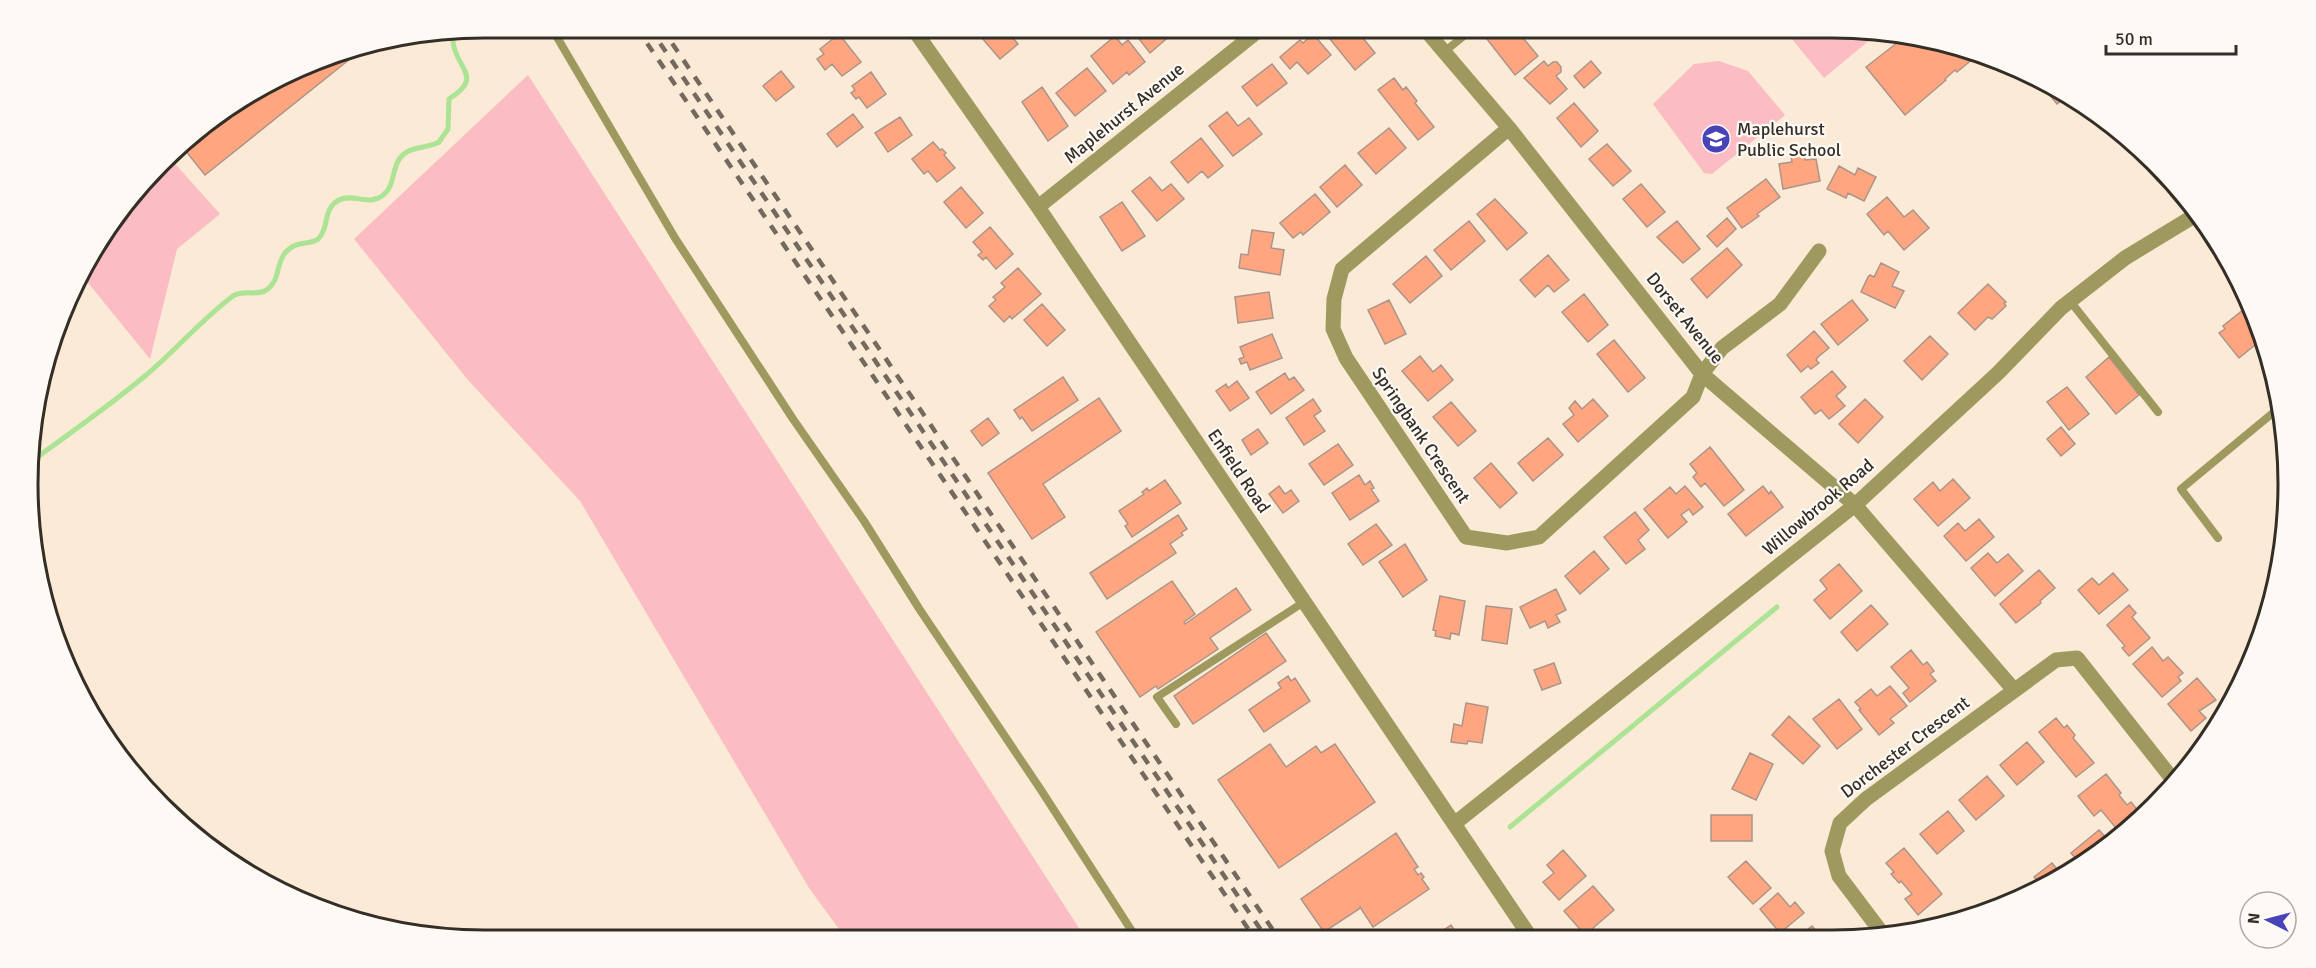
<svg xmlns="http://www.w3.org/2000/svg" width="2316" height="968" viewBox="0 0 2316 968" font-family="Signika,sans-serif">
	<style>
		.green { fill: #fbbcc3 }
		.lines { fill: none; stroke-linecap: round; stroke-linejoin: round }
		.stream { stroke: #ace395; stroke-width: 5 }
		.building { fill: #ffa681; stroke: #ac948a; stroke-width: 1.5 }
		.service { stroke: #9e9a5f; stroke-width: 8 }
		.minor { stroke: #9e9a5f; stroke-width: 15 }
		.rail { stroke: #73695e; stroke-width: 4.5; stroke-dasharray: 10 10; stroke-linecap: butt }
		.labels { text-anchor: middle; stroke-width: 4.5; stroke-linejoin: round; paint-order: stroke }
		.street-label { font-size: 18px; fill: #342e26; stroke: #fdfaf6 }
		.poi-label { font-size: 18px; fill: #342e26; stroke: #fdfaf6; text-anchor: start }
		.rim { fill: none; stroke: #342e26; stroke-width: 3 }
	</style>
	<rect width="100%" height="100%" fill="#faead6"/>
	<path class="green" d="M1782 27H1832L1877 34 1824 78Z
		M1719 61 1748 71 1785 115 1712 174 1704 173 1653 104 1694 64Z
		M528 75 1086 939 847 940 809 888 580 501 468 380 354 239Z
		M169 157 220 214 177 249 150 359 80 273 88 256Z"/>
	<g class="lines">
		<path class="stream" d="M32 461C70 433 109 406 145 376 175 351 202 319 233 296 243 289 258 297 268 289 280 279 276 264 285 253 297 239 309 246 318 239 330 228 322 209 339 200 353 193 368 206 382 196 397 186 390 164 405 153 415 146 429 148 439 142L448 129 449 99C482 78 460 71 454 47 453 42 452 37 452 32
			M1510 827 1777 607"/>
	</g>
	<path class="building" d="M994 27H1003L1018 44 1000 59 982 38Z
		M1137 27H1180L1150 53 1133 31Z
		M1324 27H1354L1375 53 1355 70 1322 29Z
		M1502 27H1514L1538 56 1515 75 1487 39Z
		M839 34 861 62 842 76 832 64 825 70 817 59 824 54 820 49Z
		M1313 34 1331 55 1308 74 1297 62 1290 69 1280 57 1300 40 1303 43Z
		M1115 36 1122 45 1128 40 1145 62 1129 75 1127 72 1113 84 1091 56Z
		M1902 39 1978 51 1980 53 1957 72 1955 70 1945 79 1946 80 1905 115 1866 67Z
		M343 50 350 59 205 175 180 144 256 88Z
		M1544 61 1548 66 1553 62H1557L1561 67V72L1556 76 1567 89 1550 104 1524 78Z
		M1591 61 1601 73 1584 88 1574 76Z
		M1272 64 1287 83 1257 106 1242 87Z
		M1087 68 1106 91 1075 116 1056 93Z
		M781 71 794 87 776 101 763 86Z
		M871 72 886 94 867 108 859 97 856 99 851 93 855 90 852 86Z
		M2034 76 2060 88 2069 94 2057 104Z
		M1394 78 1403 90 1406 87 1417 101 1415 103 1434 127 1418 140 1378 90Z
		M1042 87 1068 126 1048 141 1022 102Z
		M1574 103 1598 131 1581 147 1557 118Z
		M1227 112 1238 126 1249 118 1262 134 1233 156 1209 126Z
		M853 114 863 127 837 147 827 134Z
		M900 117 912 135 888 152 875 133Z
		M1389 128 1406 148 1376 174 1358 153Z
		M1201 138 1223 166 1208 178 1202 171 1188 183 1171 162Z
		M933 142 940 150 942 149 946 153 944 155 955 168 937 182 928 171 924 174 912 159Z
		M1607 144 1631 171 1613 186 1589 159Z
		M1803 148 1805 160 1816 159 1820 181 1783 189 1779 164 1792 162 1790 150Z
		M1345 165 1362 185 1337 207 1320 187Z
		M1839 166 1855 175 1858 168 1876 177 1864 201 1848 193 1846 198 1827 189Z
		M1150 177 1162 191 1171 184 1184 199 1157 221 1132 191Z
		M1766 179 1780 197 1757 214 1759 216 1742 228 1727 208Z
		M1641 184 1665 212 1647 227 1623 199Z
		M961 187 983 213 966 228 944 202Z
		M1315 194 1330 212 1303 235 1301 232 1293 238 1280 223Z
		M1887 197 1904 217 1913 210 1929 228 1904 250 1888 231 1884 235 1867 214Z
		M1495 199 1527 233 1507 250 1477 214Z
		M1122 202 1145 236 1122 251 1100 217Z
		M1727 218 1736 229 1717 247 1707 236Z
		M1469 221 1485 241 1451 270 1434 250Z
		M1677 221 1700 249 1683 263 1657 237Z
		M990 227 1013 254 996 269 986 257 983 260 978 255 982 252 973 242Z
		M1252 230 1274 233 1271 248 1284 250 1280 275 1239 268 1241 254 1248 255Z
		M1727 248 1742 265 1707 298 1691 279Z
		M1548 255 1569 280 1554 292 1548 285 1535 297 1520 280Z
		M1426 256 1442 276 1410 303 1393 284Z
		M1881 263 1899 272 1892 286 1904 291 1895 308 1861 292 1868 277 1870 275 1874 277Z
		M1018 268 1041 294 1012 319 1010 316 1004 322 989 306 996 300 993 297 1005 287 1001 283Z
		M1988 284 2006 302 2004 303 2006 306 1992 319 1988 317 1975 330 1958 313Z
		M1269 292 1273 318 1238 323 1235 297Z
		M1584 294 1608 325 1588 342 1562 312Z
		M1389 300 1406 334 1385 344 1368 310Z
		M1852 300 1868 320 1838 345 1821 324Z
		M1042 304 1065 330 1047 346 1024 320Z
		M2243 310 2260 331 2264 340 2261 342 2260 341 2239 358 2219 333 2225 329 2223 326Z
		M1814 331 1829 348 1818 357 1816 360 1819 363 1811 369 1808 366 1801 372 1787 355Z
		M1272 334 1282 358 1250 370 1247 362 1241 364 1239 359 1244 357 1240 347Z
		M1930 336 1948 354 1922 380 1904 361Z
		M1614 340 1645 378 1628 392 1597 354Z
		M1420 356 1433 372 1441 365 1453 380 1428 401 1402 371Z
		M2109 357 2139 395 2116 414 2086 377Z
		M1832 371 1846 387 1836 396 1845 406 1829 419 1821 410 1815 414 1801 397Z
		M1285 373 1289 380 1294 377 1304 390 1271 414 1256 392Z
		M1063 377 1078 400 1032 431 1022 417 1020 419 1014 410Z
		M1237 381 1249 398 1230 411 1216 391 1226 384 1228 388Z
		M2067 387 2089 414 2069 430 2047 402Z
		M1099 398 1121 431 1043 484 1065 517 1032 539 988 473Z
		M1313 399 1321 411 1314 416 1325 431 1304 445 1286 418Z
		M1593 399 1608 416 1578 442 1563 424 1574 415 1569 408 1575 401 1582 409Z
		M1865 399 1883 417 1858 443 1839 424Z
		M1451 402 1476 431 1458 446 1433 417Z
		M988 418 999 433 982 446 971 431Z
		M2061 427 2075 444 2061 456 2047 439Z
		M1258 429 1268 443 1251 455 1242 440Z
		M1548 438 1563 455 1533 481 1518 463Z
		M1338 444 1353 465 1324 485 1309 464Z
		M1710 447 1744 490 1724 506 1705 483 1701 487 1693 477 1697 473 1690 464Z
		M1491 463 1517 493 1500 508 1474 478Z
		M1359 475 1365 485 1370 481 1374 488 1371 489 1379 501 1350 520 1332 493Z
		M1953 479 1970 498 1938 526 1914 499 1933 482 1940 491Z
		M1165 480 1181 503 1132 537 1125 526 1128 524 1119 511 1144 494 1142 492 1147 488 1149 491Z
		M1279 486 1285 494 1291 490 1299 501 1283 513 1269 494Z
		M1685 486 1703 507 1693 515 1689 509 1681 515 1687 522 1668 538 1644 509 1670 487 1676 494Z
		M1763 486 1769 494 1771 491 1783 507 1746 536 1728 514Z
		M1635 512 1649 530 1638 540 1645 549 1626 564 1604 537Z
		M1178 515 1187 529 1181 533 1183 535 1170 544 1176 553 1107 599 1090 573Z
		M1979 519 1994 537 1966 561 1944 536 1958 523 1965 531Z
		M1376 524 1392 545 1363 565 1348 544Z
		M1405 544 1427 580 1403 597 1379 562Z
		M1594 551 1609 569 1580 594 1565 576Z
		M1988 553 1997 563 2008 554 2023 571 1995 596 1971 568Z
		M1839 564 1862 591 1830 619 1814 600 1827 589 1820 580Z
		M2039 570 2055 588 2040 601 2041 603 2016 623 2000 604Z
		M2113 573 2128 590 2099 614 2078 590 2092 578 2099 585Z
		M1172 581 1195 614 1184 622 1185 624 1236 588 1251 610 1210 638 1218 649 1158 689 1156 686 1140 697 1096 632Z
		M1556 589 1566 610 1556 615 1560 622 1548 628 1545 621 1530 628 1520 607Z
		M1440 596 1465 601 1459 635 1451 633 1450 639 1435 636 1436 631 1433 630Z
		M1871 605 1888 624 1857 651 1841 632Z
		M2129 605 2136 613 2132 617 2150 638 2129 656 2122 648 2125 646 2107 625Z
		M1486 606 1512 609 1507 644 1482 640Z
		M1266 633 1286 661 1193 724 1174 696Z
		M2152 647 2163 661 2168 657 2183 673 2178 677 2181 681 2162 697 2133 664Z
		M1911 650 1923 665 1927 662 1934 671 1930 674 1936 681 1910 702 1903 693 1909 688 1891 667Z
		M1554 663 1561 683 1542 690 1534 670Z
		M1288 676 1291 681 1295 678 1310 701 1264 732 1249 710 1281 688 1278 683Z
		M2197 678 2216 700 2199 711 2206 718 2191 731 2168 704Z
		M1890 686 1907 706 1890 719 1894 723 1879 735 1859 710 1861 709 1855 702 1871 689 1877 696Z
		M1839 699 1862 729 1837 749 1813 719Z
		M1466 703 1488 707 1482 743 1468 741 1467 744 1451 742 1454 724 1462 726Z
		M1789 716 1820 746 1803 764 1772 735Z
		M2056 718 2064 728 2067 725 2075 735 2073 738 2094 763 2076 777 2039 732Z
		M2027 742 2044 762 2017 785 2000 765Z
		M1270 744 1286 767 1316 746 1321 753 1335 744 1375 802 1279 868 1218 780Z
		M1750 753 1773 764 1756 800 1732 789Z
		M2106 774 2121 793 2119 795 2127 805 2131 802 2139 812 2136 815 2140 820 2133 828 2122 835 2101 810 2094 816 2078 796Z
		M1987 776 2004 796 1976 820 1959 800Z
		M1948 811 1964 831 1937 854 1920 834Z
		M1711 815H1752V841H1711Z
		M2099 830 2110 842 2079 862 2071 853Z
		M1396 833 1418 867 1414 869 1418 875 1421 873 1424 877 1422 879 1429 889 1373 927 1360 907 1359 909 1324 932 1301 899Z
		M1904 848 1942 894 1918 915 1905 899 1912 894 1901 881 1899 883 1891 874 1894 872 1886 863Z
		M1563 850 1586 876 1559 900 1543 882 1554 873 1547 865Z
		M1746 861 1771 888 1753 904 1728 877Z
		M2052 863 2057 869 2059 867 2063 871 2033 890 2040 883 2034 877Z
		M1593 886 1614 910 1585 935 1564 911Z
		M1778 893 1790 907 1795 902 1804 913 1780 933 1760 909Z
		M1451 925 1456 933 1460 930 1466 938H1432Z
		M1812 926 1821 937H1798Z
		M1622 930 1629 938H1613Z"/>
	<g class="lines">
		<path class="service" d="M551 27 675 238 793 419 864 521 920 610 1041 790 1137 939
			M1444 52 1475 27
			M2070 301 2158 412
			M2218 538 2181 489 2280 407
			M1176 724 1157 697 1304 602"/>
		<path class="minor" d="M912 27 1038 207 1531 938
			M1423 27 1509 128 1702 374 1855 505 2014 690
			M1509 128 1342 269 1334 299 1333 329 1346 358 1466 537 1507 543 1539 537 1693 397 1702 374 1722 348 1780 304 1819 251
			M1038 207 1263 27
			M1454 824 1855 505 1998 373 2061 308 2125 258 2199 213
			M1885 937 1839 876 1832 851 1840 823 1866 799 2056 660 2077 658 2174 781"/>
		<path class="rail" d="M636 27 1255 939
			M649 27 1267 939
			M661 27 1279 939"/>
	</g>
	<defs>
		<g id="school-disc" transform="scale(1.5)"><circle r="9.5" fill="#4843b9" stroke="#fdfaf6"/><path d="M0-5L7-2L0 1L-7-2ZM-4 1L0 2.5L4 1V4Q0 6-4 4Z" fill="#fff"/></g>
	</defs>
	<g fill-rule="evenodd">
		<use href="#school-disc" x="1716" y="139"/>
	</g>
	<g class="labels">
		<g class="street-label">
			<text transform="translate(1124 113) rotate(-39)" y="6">Maplehurst Avenue</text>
			<text transform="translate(1685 318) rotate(51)" y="6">Dorset Avenue</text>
			<text transform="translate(1421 435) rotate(56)" y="6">Springbank Crescent</text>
			<text transform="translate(1239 471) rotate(56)" y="6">Enfield Road</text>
			<text transform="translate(1818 507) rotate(-40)" y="6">Willowbrook Road</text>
			<text transform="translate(1905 747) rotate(-37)" y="6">Dorchester Crescent</text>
		</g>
		<g class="poi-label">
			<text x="1737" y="135">Maplehurst<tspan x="1737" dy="21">Public School</tspan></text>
		</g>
	</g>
	<path d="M0 0H2316V968H0ZM484 38H1832A446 446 0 0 1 2278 484V484A446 446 0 0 1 1832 930H484A446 446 0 0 1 38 484V484A446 446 0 0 1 484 38Z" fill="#fdfaf6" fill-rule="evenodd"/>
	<path class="rim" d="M484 38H1832A446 446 0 0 1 2278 484V484A446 446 0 0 1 1832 930H484A446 446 0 0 1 38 484V484A446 446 0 0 1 484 38Z"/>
	<g transform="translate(2268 920) rotate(276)"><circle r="28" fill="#fdfaf6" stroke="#ada8a3" stroke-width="1.5"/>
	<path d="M0-4.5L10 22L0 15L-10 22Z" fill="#4843b9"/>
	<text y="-9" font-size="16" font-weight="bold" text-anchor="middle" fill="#342e26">N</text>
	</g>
	<path d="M2106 45v9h130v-9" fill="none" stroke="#342e26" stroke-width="3"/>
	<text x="2115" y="45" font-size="18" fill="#342e26" stroke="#fdfaf6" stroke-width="4.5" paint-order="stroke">50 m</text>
</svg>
